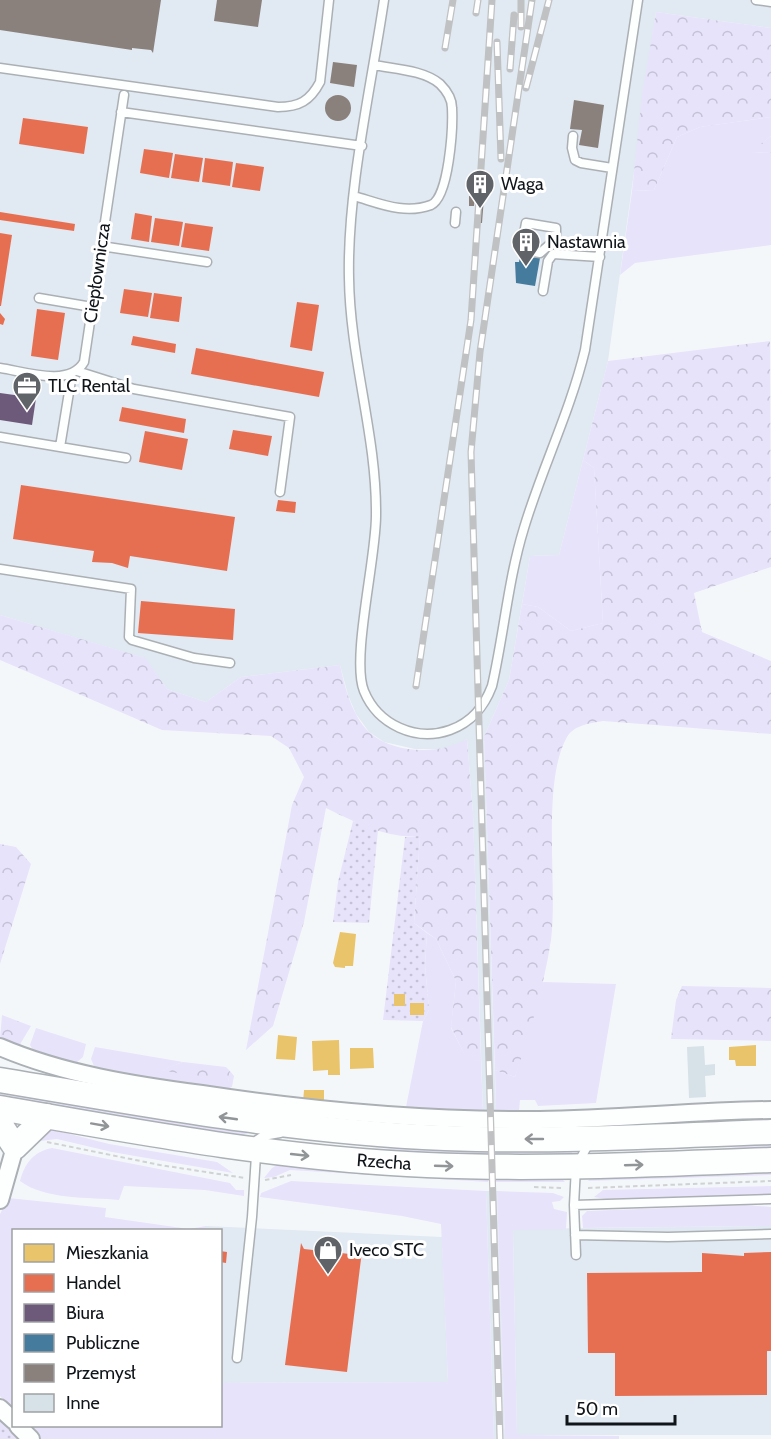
<svg xmlns="http://www.w3.org/2000/svg" width="771" height="1439" viewBox="0 0 771 1439" font-family="Cabin,sans-serif">
	<style>
		.built { fill: #e1e9f2 }
		.green { fill: #e7e3fb }
		.forest { fill: url(#forest-crowns) }
		.garden { fill: url(#garden-dots) }
		.homes { fill: #e9c46a }
		.shops { fill: #e76f51 }
		.offices { fill: #6d597a }
		.public { fill: #457b9d }
		.industry { fill: #8a817c }
		.building { fill: #d6e2e8 }
		.lines { fill: none; stroke-linecap: round; stroke-linejoin: round }
		.lane-casing { stroke: #abb0b4; stroke-width: 11 }
		.street-casing { stroke: #abb0b4; stroke-width: 20 }
		.secondary-casing { stroke: #abb0b4; stroke-width: 27 }
		.path { stroke: #d0d2d3; stroke-width: 2; stroke-dasharray: 4.5 3; stroke-linecap: butt }
		.lane { stroke: #fdfefe; stroke-width: 8 }
		.street { stroke: #fdfefe; stroke-width: 16 }
		.secondary { stroke: #fdfefe; stroke-width: 24 }
		.rail-casing { stroke: #c0c1c2; stroke-width: 7 }
		.rail { stroke: #fff; stroke-width: 4.5; stroke-dasharray: 14; stroke-linecap: butt }
		.oneway { stroke: #929597 }
		.labels { text-anchor: middle; stroke-width: 6; stroke-linejoin: round; paint-order: stroke }
		.poi-label { font-size: 18px; fill: #10151a; stroke: #fff; text-anchor: start }
		.street-label { font-size: 18px; fill: #10151a; stroke: #fff }
	</style>
	<defs>
		<pattern id="forest-crowns" width="20" height="18" patternUnits="userSpaceOnUse" patternTransform="scale(1.5)"><rect width="20" height="18" fill="#e7e3fb"/><path d="M2 6a3 3 0 1 1 6 0M12 15a3 3 0 1 1 6 0" fill="none" stroke="#c5c2d7"/></pattern>
		<pattern id="garden-dots" width="8" height="8" patternUnits="userSpaceOnUse" patternTransform="scale(1.5)"><rect width="8" height="8" fill="#e7e3fb"/><path d="M2 2h.1M6 6h.1" fill="none" stroke="#c5c2d7" stroke-width="1.8" stroke-linecap="round"/></pattern>
	</defs>
	<rect width="100%" height="100%" fill="#f4f7fa"/>
	<path class="built" d="M0 0H771V28L656 12 608 361 559 555 530 556 509 680 484 737 496 1113H483L473 813 467 739 456 746 439 749H415L384 742 369 732 356 714 348 695 340 665 241 677 206 702 167 689 144 658 0 615Z
		M486 1191H497L505 1439H494Z
		M206 1226 442 1237 448 1382 221 1383 220 1230H206Z
		M771 1226V1435H517L513 1229Z"/>
	<path class="green" d="M771 117V136L752 152 771 153V245L635 263 620 275 632 191 654 190 677 137 700 127Z
		M583 460 594 468 603 623 571 631 538 607 522 604 530 556 559 555Z
		M427 933 436 939 456 981 451 1028 468 1061 481 1060 483 1113 406 1107 423 1021 429 1010 425 965Z
		M542 982 616 984 596 1103 538 1106 535 1100H520L519 1111 496 1113 495 1070 515 1077Z
		M36 1028 86 1044 83 1057 76 1063 33 1050 30 1045Z
		M95 1047 183 1062 162 1070 228 1082 230 1071 234 1076 232 1087 222 1091 106 1072 94 1066 91 1059Z
		M0 1088 255 1130 239 1137 0 1100Z
		M50 1129 109 1144 217 1162 233 1173 112 1152 57 1139 31 1142Z
		M273 1140 365 1149 488 1147 489 1159 429 1157Z
		M771 1143V1153L602 1154 718 1149Z
		M493 1147 575 1149 569 1156 493 1159Z
		M52 1148 230 1183 236 1190H244V1196L205 1190 124 1186 119 1200C89 1197 45 1200 20 1181 25 1163 33 1152 52 1148Z
		M281 1163 489 1176 488 1182 290 1170 274 1177 264 1178 272 1168Z
		M771 1169V1175L588 1181 593 1175Z
		M495 1175 560 1177 565 1182H495Z
		M291 1181 486 1191 494 1439H41L28 1426H220L221 1383 448 1382 441 1224 402 1216 260 1197 261 1193Z
		M771 1186V1195L606 1199 594 1197 603 1190Z
		M497 1191 553 1193 564 1197 560 1201 552 1202 554 1209 567 1212 566 1229 513 1230 517 1435 619 1436V1439H505Z
		M8 1198 106 1208 105 1217 189 1229 206 1226V1230H14L13 1410 0 1396V1214Z
		M746 1205 771 1207V1226L583 1228 582 1216 587 1211Z"/>
	<path class="forest" d="M656 12 771 28V117L700 127 677 137 654 190 632 191 642 96Z
		M771 136V153L751 152Z
		M770 341 771 567 694 593 702 632 771 661V734L603 721C591 723 574 725 567 737 541 783 558 886 551 940 544 986 530 1033 515 1077L495 1070 484 737 509 680 522 604 538 607 571 631 603 623 594 468 583 460 608 361Z
		M0 615 145 658 167 689 206 702 241 677 340 665C345 688 352 716 370 733 394 754 441 755 467 739L473 813 481 1060 468 1062 451 1027 456 981 436 939 414 923 420 836C386 839 355 822 326 808L304 922 273 1026 246 1050 292 805 304 777 289 748 271 736 162 730 0 660Z
		M0 844 16 847 31 864 0 964Z
		M682 986 771 988V1041L671 1039 676 1000Z
		M2 1015 31 1026 19 1046 0 1039Z
		M183 1062 226 1067 230 1071 228 1083 161 1070Z"/>
	<path class="garden" d="M353 821 378 830 369 923 333 922 338 882Z
		M420 836 414 923 427 933 425 965 429 1010 423 1021 383 1020 405 837Z
		M0 1415 25 1439H0Z"/>
	<path class="homes" d="M340 932 356 934 353 966H345V968L335 967 333 963Z
		M394 994H405V1006H394Z
		M410 1003H424V1015H410Z
		M278 1035 297 1037 295 1060 276 1059Z
		M339 1040 340 1075H328V1070L313 1071 312 1041Z
		M756 1045V1066H736L735 1060H729V1047Z
		M350 1048H373L374 1068 350 1069Z
		M304 1090H324V1102H303Z"/>
	<path class="shops" d="M23 118 88 127 84 154 19 144Z
		M144 149 173 153 169 178 140 173Z
		M175 154 203 158 199 182 171 178Z
		M205 158 233 162 230 186 202 182Z
		M236 163 264 167 260 191 232 187Z
		M0 212 75 224 74 231 0 220Z
		M135 213 152 216 149 242 131 239Z
		M155 218 183 222 179 246 151 242Z
		M185 223 213 227 209 251 181 247Z
		M0 233 12 235 1 306H0Z
		M124 289 152 293 148 317 120 313Z
		M154 293 182 297 179 322 150 318Z
		M297 302 319 305 312 351 290 347Z
		M37 309 65 313 58 360 31 356Z
		M0 313 5 319 3 325 0 324Z
		M133 336 176 344 175 353 131 345Z
		M196 348 324 372 319 397 191 374Z
		M122 407 186 419 184 433 119 421Z
		M233 430 272 436 268 456 229 449Z
		M145 431 188 439 182 470 139 462Z
		M21 485 235 517 227 571 130 556 128 568 112 563 92 562 94 551 13 539Z
		M278 500 296 502 295 513 276 511Z
		M141 601 235 609 233 640 138 633Z
		M301 1243 304 1249 359 1255 362 1251 347 1372 285 1365Z
		M220 1251 227 1252 226 1263 220 1262Z
		M771 1252V1351H767V1395L615 1396V1353H588L587 1273 702 1272V1253L744 1256V1253Z"/>
	<path class="offices" d="M0 393 36 398 32 425 0 420Z"/>
	<path class="public" d="M520 256 540 258 535 286 516 283 515 262H519Z"/>
	<path class="industry" d="M0 0H161L153 53 151 50 132 48V50L0 30Z
		M217 0H262L258 27 214 21Z
		M333 62 357 65 354 87 330 83Z
		M325 108a13 13 0 1 1 26 0a13 13 0 1 1-26 0Z
		M574 100 604 105 598 148 579 145 582 130 570 129Z
		M478 184 485 185 482 223H476Z
		M469 196 475 197 474 206H469Z"/>
	<path class="building" d="M704 1046 705 1065 715 1064V1075L705 1076 706 1097 689 1098 687 1047Z"/>
	<g class="lines">
		<g class="lane-casing">
			<path id="lane" d="M384 0C371 88 347 191 349 278 350 359 377 436 376 516 376 559 351 659 364 691 378 725 416 742 450 730 472 722 484 707 492 686 504 634 508 580 524 528 542 468 570 412 585 350L638 0
				M756 0 771 2
				M0 68 278 107C299 107 310 101 320 82L329 0
				M121 112 362 146
				M573 136 572 148 575 160 581 163 612 168
				M354 196C379 203 404 215 431 205 449 197 453 128 452 108 452 99 447 91 440 84 424 70 394 69 374 65
				M455 223 456 212
				M526 223 556 228V239L540 253 521 250Z
				M101 246 207 262
				M543 291 548 261 553 254 600 257
				M39 298 92 307
				M0 368C23 371 69 388 84 362L124 95
				M77 371 134 389 290 417 280 492
				M72 374 60 447 126 458
				M0 437 60 447
				M0 569 131 589 129 637 132 640 194 658 230 663
				M590 1141 576 1167 574 1205 771 1199
				M574 1205 576 1255
				M575 1235 668 1237 771 1234
				M237 1358 252 1217 257 1140 263 1136 280 1133"/>
		</g>
		<g class="street-casing">
			<path id="street" d="M0 1047C63 1074 134 1085 202 1094 314 1111 428 1121 540 1120 617 1119 694 1111 771 1110
				M0 1200 15 1147
				M0 1408 14 1421
				M18 1426 31 1439"/>
		</g>
		<g class="secondary-casing">
			<path id="secondary" d="M0 1080C148 1105 295 1132 445 1138 553 1142 662 1136 771 1132
				M0 1108C142 1133 283 1159 427 1165 541 1170 656 1164 771 1160
				M0 1124 15 1147 47 1116"/>
		</g>
		<path class="path" d="M47 1142 160 1165 245 1178
			M265 1180 291 1175
			M534 1187 564 1188
			M588 1188 771 1181"/>
		<use href="#lane" class="lane"/>
		<use href="#street" class="street"/>
		<use href="#secondary" class="secondary"/>
		<g class="rail-casing">
			<path id="rail" d="M476 13 478 0
				M521 27V0
				M497 42 501 159
				M445 48 453 0
				M510 69 514 15
				M526 88 549 0
				M416 686 471 320 492 0
				M500 1439 471 452 480 352 532 0"/>
		</g>
		<use href="#rail" class="rail"/>
	</g>
	<defs><path id="oneway-shaft" d="M-6 0H5M1.5-3L5.5 0L1.5 3" fill="none" stroke-width="1.6" stroke-linecap="round" stroke-linejoin="round" transform="scale(1.5)"/></defs>
	<g class="oneway">
		<use href="#oneway-shaft" transform="translate(228 1118) rotate(-172)"/>
		<use href="#oneway-shaft" transform="translate(100 1125) rotate(10)"/>
		<use href="#oneway-shaft" transform="translate(534 1139) rotate(180)"/>
		<use href="#oneway-shaft" transform="translate(300 1155) rotate(6)"/>
		<use href="#oneway-shaft" transform="translate(634 1165) rotate(-2)"/>
		<use href="#oneway-shaft" transform="translate(444 1166) rotate(2)"/>
	</g>
	<defs>
		<g id="building-pin" transform="scale(1.5)"><path d="M0 17L-7.5 6A9.5 9.5 0 1 1 7.5 6Z" fill="#606468" stroke="#fff"/><path d="M-4-6H4V6H1V3H-1V6H-4ZM-2.5-4.3h1.7v1.8h-1.7ZM.8-4.3h1.7v1.8H.8ZM-2.5-1h1.7V.8h-1.7ZM.8-1h1.7V.8H.8Z" fill="#fff"/></g>
		<g id="office-pin" transform="scale(1.5)"><path d="M0 17L-7.5 6A9.5 9.5 0 1 1 7.5 6Z" fill="#606468" stroke="#fff"/><path d="M-6-3h4V-5.5h4V-3h4V5H-6ZM-1-4.5V-3h2v-1.5ZM-6 0V1H6V0Z" fill="#fff"/></g>
		<g id="shop-pin" transform="scale(1.5)"><path d="M0 17L-7.5 6A9.5 9.5 0 1 1 7.5 6Z" fill="#606468" stroke="#fff"/><path d="M-5-2.5h2.3a2.7 3.5 0 0 1 5.4 0H5L5.5 6h-11ZM-1.5-2.5h3a1.5 2.3 0 0 0-3 0Z" fill="#fff"/></g>
	</defs>
	<g fill-rule="evenodd">
		<use href="#building-pin" x="480" y="184"/>
		<use href="#building-pin" x="526" y="242"/>
		<use href="#office-pin" x="27" y="386"/>
		<use href="#shop-pin" x="328" y="1250"/>
	</g>
	<g class="labels">
		<g class="poi-label">
			<text x="501" y="190">Waga</text>
			<text x="547" y="248">Nastawnia</text>
			<text x="48" y="392">TLC Rental</text>
			<text x="349" y="1256">Iveco STC</text>
		</g>
		<g class="street-label">
			<text transform="translate(97 273) rotate(-82)" y="6">Ciepłownicza</text>
			<text transform="translate(384 1162) rotate(4)" y="6">Rzecha</text>
		</g>
	</g>
	<rect x="12" y="1229" width="210" height="198" fill="#ffffff" stroke="#9fa1a3" stroke-width="1.5"/>
	<rect x="24" y="1244" width="30" height="18" fill="#e9c46a" stroke="#9fa1a3" stroke-width="1.5"/>
	<text x="66" y="1259" font-size="18" fill="#10151a">Mieszkania</text>
	<rect x="24" y="1274" width="30" height="18" fill="#e76f51" stroke="#9fa1a3" stroke-width="1.5"/>
	<text x="66" y="1289" font-size="18" fill="#10151a">Handel</text>
	<rect x="24" y="1304" width="30" height="18" fill="#6d597a" stroke="#9fa1a3" stroke-width="1.5"/>
	<text x="66" y="1319" font-size="18" fill="#10151a">Biura</text>
	<rect x="24" y="1334" width="30" height="18" fill="#457b9d" stroke="#9fa1a3" stroke-width="1.5"/>
	<text x="66" y="1349" font-size="18" fill="#10151a">Publiczne</text>
	<rect x="24" y="1364" width="30" height="18" fill="#8a817c" stroke="#9fa1a3" stroke-width="1.5"/>
	<text x="66" y="1379" font-size="18" fill="#10151a">Przemysł</text>
	<rect x="24" y="1394" width="30" height="18" fill="#d6e2e8" stroke="#9fa1a3" stroke-width="1.5"/>
	<text x="66" y="1409" font-size="18" fill="#10151a">Inne</text>
	<path d="M567 1415v9h108v-9" fill="none" stroke="#10151a" stroke-width="3"/>
	<text x="576" y="1415" font-size="18" fill="#10151a" stroke="#ffffff" stroke-width="4.5" paint-order="stroke">50 m</text>
</svg>
